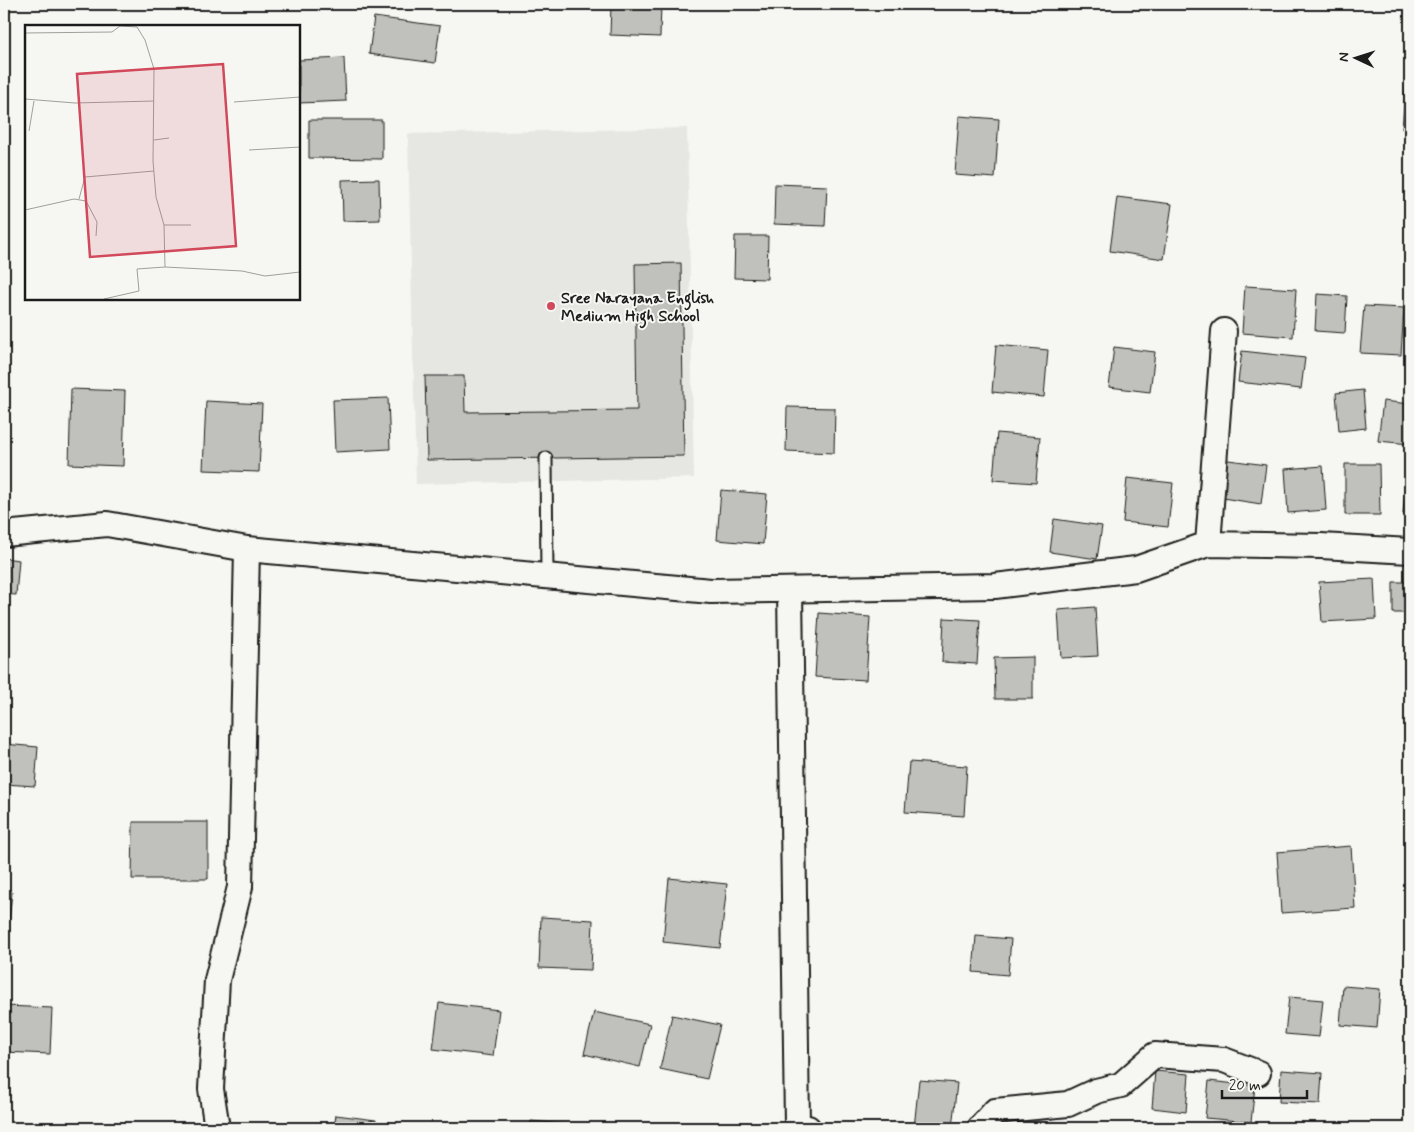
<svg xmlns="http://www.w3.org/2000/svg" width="1414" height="1132" viewBox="0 0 1414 1132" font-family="Mynerve,sans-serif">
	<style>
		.built { fill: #e6e6e2 }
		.building { fill: #c0c0bd; stroke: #1c1c1c }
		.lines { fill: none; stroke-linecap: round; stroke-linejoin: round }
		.lane-casing { stroke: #1c1c1c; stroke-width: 15 }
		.street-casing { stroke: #1c1c1c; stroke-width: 28 }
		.lane { stroke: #f6f6f2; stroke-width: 11 }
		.street { stroke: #f6f6f2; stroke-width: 24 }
		.poi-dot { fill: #d1495b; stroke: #f6f6f2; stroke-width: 2 }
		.labels { text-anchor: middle; stroke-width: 4; stroke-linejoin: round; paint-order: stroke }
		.poi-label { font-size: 16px; font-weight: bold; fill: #1c1c1c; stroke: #f6f6f2; text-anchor: start }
		.inset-road { fill: none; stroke: #9f9f9c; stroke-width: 1 }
		.view { fill: #d1495b; fill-opacity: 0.15; stroke: #d1495b; stroke-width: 2.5 }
		.inset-edge { fill: none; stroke: #1c1c1c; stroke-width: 2.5 }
	</style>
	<rect width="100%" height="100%" fill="#f6f6f2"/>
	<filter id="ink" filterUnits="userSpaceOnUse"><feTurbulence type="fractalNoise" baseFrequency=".02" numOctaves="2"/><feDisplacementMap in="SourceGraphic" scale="10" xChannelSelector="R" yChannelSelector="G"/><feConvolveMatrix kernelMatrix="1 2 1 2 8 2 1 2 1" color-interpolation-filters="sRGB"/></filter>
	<g filter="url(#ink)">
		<path class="built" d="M687 128 694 478 416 484 408 134Z"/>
		<path class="building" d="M611 4H661L660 37 610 35Z
			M374 17 440 26 435 63 369 54Z
			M344 58 346 101 299 103V60Z
			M1406 80H1410V129H1402Z
			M959 116 999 119 995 178 955 175Z
			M309 120H382V159L309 158Z
			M379 179 380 220 343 221 342 180Z
			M775 184 827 186 825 226 774 224Z
			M1117 197 1172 204 1164 259 1110 251Z
			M735 236H768L767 279 734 278Z
			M681 263 684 456 427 460 425 376H464L465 412 637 410 635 264Z
			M1245 286 1296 289 1293 337 1242 333Z
			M1317 294 1347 296 1345 333 1315 331Z
			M1364 306 1404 308 1401 355 1360 353Z
			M996 345 1048 350 1044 397 992 392Z
			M1114 347 1155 352 1150 392 1109 387Z
			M1242 351 1305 358 1301 389 1238 382Z
			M71 389 125 391 123 466 69 464Z
			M1363 390 1366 428 1339 431 1336 393Z
			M388 398 390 449 335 452 333 400Z
			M206 401 262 404 259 472 203 470Z
			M1383 401 1410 404V444L1378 441Z
			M787 407 835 408 834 453 786 451Z
			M997 433 1040 437 1036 483 993 480Z
			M1221 459 1266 465 1261 504 1216 497Z
			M1345 464H1379L1380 515H1345Z
			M1323 466 1326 510 1288 513 1285 469Z
			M1407 466 1410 467V515L1403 514Z
			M1127 478 1173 483 1168 527 1123 522Z
			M721 490 767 494 763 544 717 540Z
			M1054 519 1102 526 1097 559 1050 552Z
			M4 558 19 560 16 595 4 594Z
			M1374 579 1376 619 1322 622 1319 582Z
			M1393 582H1410V613H1393Z
			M1095 607 1098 656 1061 658 1058 610Z
			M819 613 870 617 866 680 815 677Z
			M944 618 980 620 977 664 942 662Z
			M1033 657V699H995L994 658Z
			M4 744 38 747 35 786 4 784Z
			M909 762 967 766 964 816 905 812Z
			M133 822H208V879H132Z
			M1351 846 1355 908 1281 913 1277 852Z
			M669 878 727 884 720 948 663 942Z
			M4 892H12L6 949 4 948Z
			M541 917 593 920 591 970 539 968Z
			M976 936 1011 939 1008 975 973 972Z
			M1343 986 1380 989 1377 1028 1340 1025Z
			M1289 997 1323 1000 1319 1037 1285 1034Z
			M439 1003 499 1010 493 1056 433 1049Z
			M5 1006 52 1008 50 1054 4 1052Z
			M594 1012 650 1024 640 1067 584 1054Z
			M672 1015 720 1025 707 1079 660 1069Z
			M1281 1070 1322 1073 1320 1104 1279 1102Z
			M1155 1071 1189 1074 1186 1112 1152 1108Z
			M919 1080 957 1083 952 1128H914Z
			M1209 1081 1255 1086 1251 1122 1205 1118Z
			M336 1115 376 1120 375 1128H334Z
			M531 1121 577 1125V1128H530Z"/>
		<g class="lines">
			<g class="lane-casing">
				<path id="lane" d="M546 458 547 576"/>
			</g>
			<g class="street-casing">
				<path id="street" d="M4 534 107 524 247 549 711 591 995 586 1136 569 1208 544 1321 546 1410 551
					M1208 544 1224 331
					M790 590 797 1125 808 1128
					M217 1128 211 1089 217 980 240 887 247 549
					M980 1128 995 1111 1068 1104 1096 1091 1121 1085 1155 1055 1224 1060 1258 1073"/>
			</g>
			<use href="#lane" class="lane"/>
			<use href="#street" class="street"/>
		</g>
	</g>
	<circle class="poi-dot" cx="551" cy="306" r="5"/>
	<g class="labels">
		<g class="poi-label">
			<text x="561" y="303">Sree Narayana English<tspan x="561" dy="18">Medium High School</tspan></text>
		</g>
	</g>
	<g transform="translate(25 25)">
		<rect width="275" height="275" fill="#f6f6f2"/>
		<path class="inset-road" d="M0 8 87 7 95 1 112 2 120 15 129 44 128 136 131 172 139 200 140 242 112 244 114 266 79 274M0 74 50 78 129 76M209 77 275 72M4 106 9 76M129 115 144 113M224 125 275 122M54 174 60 152 129 146M0 185 49 174 61 176 72 197 71 211M139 200H166M140 242 217 246 240 251 275 247"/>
		<path class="view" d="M198 39 211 221 65 232 52 49Z"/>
		<rect width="275" height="275" class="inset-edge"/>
	</g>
	<rect width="1414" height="1132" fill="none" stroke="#f6f6f2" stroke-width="20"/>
	<rect x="10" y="10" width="1394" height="1112" fill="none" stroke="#1c1c1c" stroke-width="2" filter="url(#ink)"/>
	<g transform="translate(1356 58) rotate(274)" stroke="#f6f6f2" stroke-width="4" paint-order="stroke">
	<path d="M0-4L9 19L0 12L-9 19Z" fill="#1c1c1c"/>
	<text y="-8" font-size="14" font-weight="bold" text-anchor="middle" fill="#1c1c1c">N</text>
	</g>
	<path d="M1222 1090v8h85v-8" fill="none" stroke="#1c1c1c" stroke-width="2.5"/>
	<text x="1229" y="1090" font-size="15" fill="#1c1c1c" stroke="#f6f6f2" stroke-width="4" paint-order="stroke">20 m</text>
</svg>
